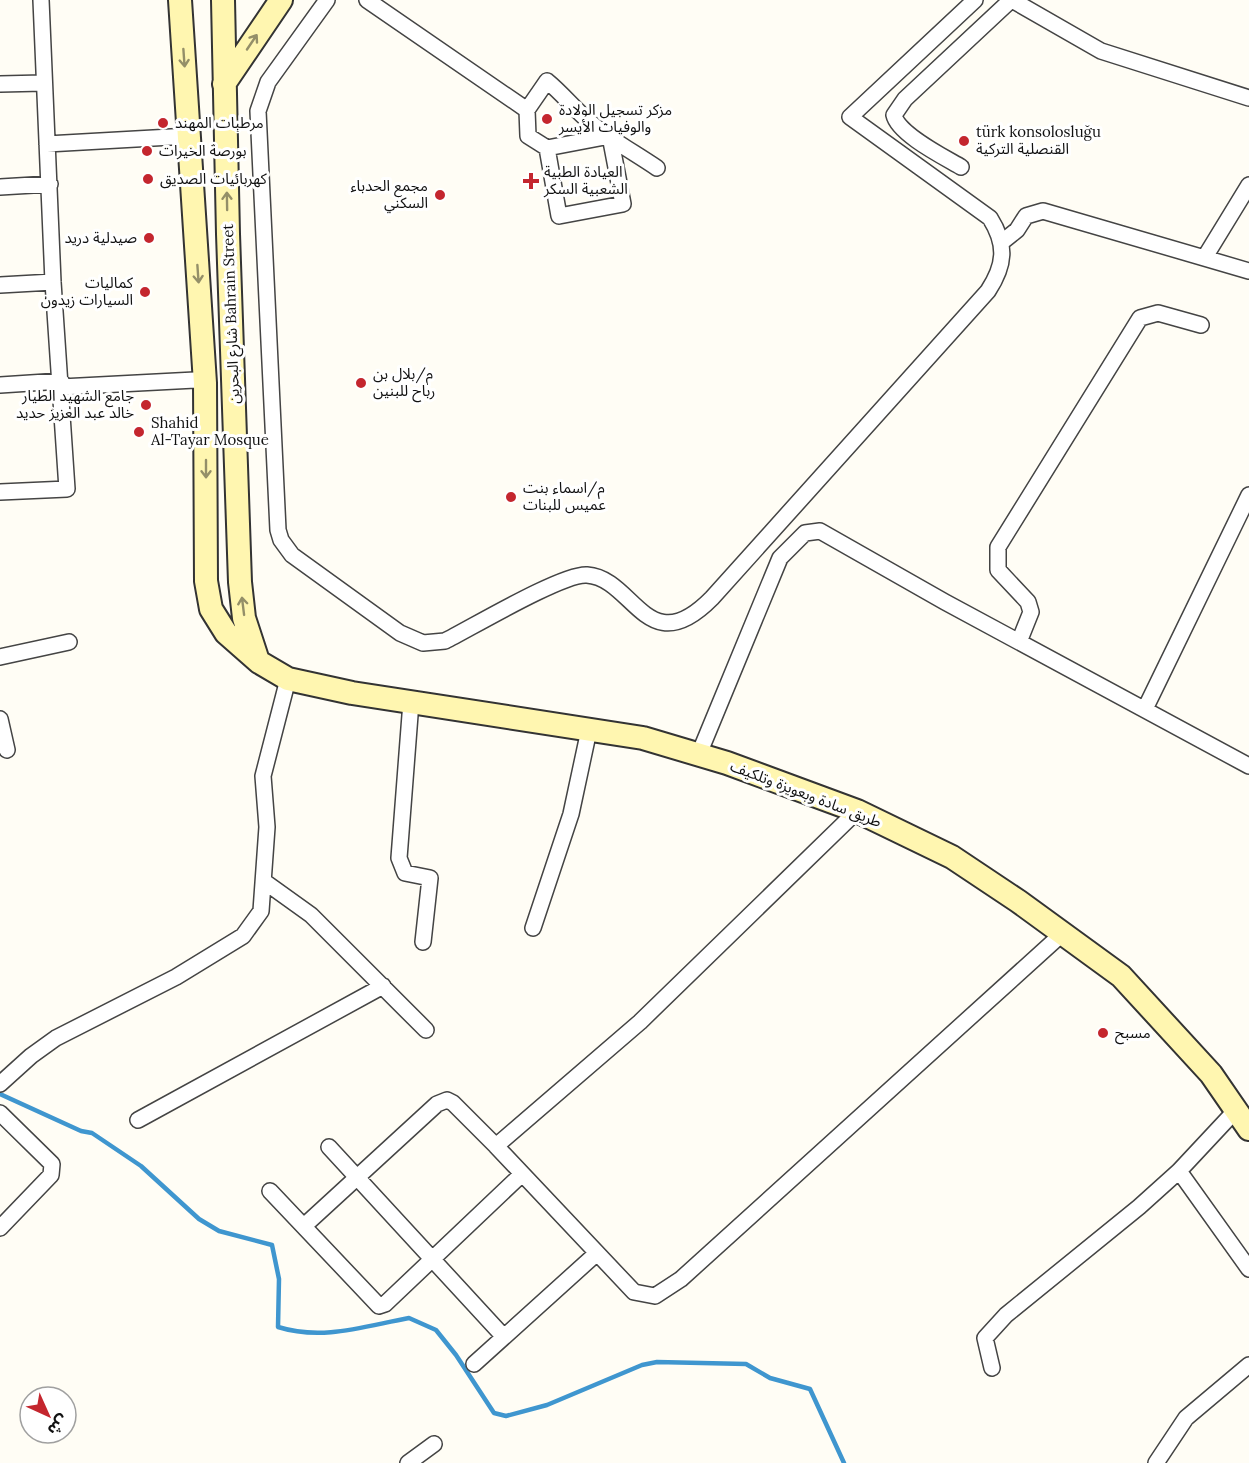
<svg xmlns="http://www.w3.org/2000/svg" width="1249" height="1463" viewBox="0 0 1249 1463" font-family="Lora,'Noto Sans Arabic',serif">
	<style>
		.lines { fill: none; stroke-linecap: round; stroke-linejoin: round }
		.stream { stroke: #3f96cf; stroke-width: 4.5 }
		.minor-casing { stroke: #444; stroke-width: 18 }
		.secondary-casing { stroke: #333; stroke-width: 26 }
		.minor { stroke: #fff; stroke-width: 15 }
		.secondary { stroke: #fff6b0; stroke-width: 22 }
		.oneway { stroke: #948f68 }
		.poi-dot { fill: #c4262e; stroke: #fff; stroke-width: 2 }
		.labels { text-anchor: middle; stroke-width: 6; stroke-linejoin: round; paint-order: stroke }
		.poi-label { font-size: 15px; fill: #111; stroke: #fff; text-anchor: start }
		.street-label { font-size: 15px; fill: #111; stroke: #fff }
	</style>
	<rect width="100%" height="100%" fill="#fffdf5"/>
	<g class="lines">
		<path class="stream" d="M0 1094 81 1131 92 1133 141 1166 199 1219 219 1231 272 1245 279 1279 278 1327C323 1341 365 1326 409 1318L436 1330 456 1355 494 1413 506 1416 547 1405 642 1365 657 1362 746 1364 770 1378 810 1389 844 1463"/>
		<g class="minor-casing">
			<path id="minor" d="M327 0 268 82 258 111 278 530 281 540 292 555 400 633 423 643 445 641C471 628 563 573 587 575 634 578 647 664 712 598L988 291C1005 265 1007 245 990 218L850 117 975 0
				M367 0 527 110
				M1012 0 1101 51 1249 98
				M0 84 43 83
				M47 144 189 136
				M547 148 559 216 623 204 610 136 547 148 528 136 527 110 547 81C563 94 575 110 591 123 611 140 635 153 657 168
				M961 167C944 157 898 134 894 115L905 99 1011 0
				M0 187 50 184
				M1002 242 1017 230 1026 216 1043 211 1249 271
				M1205 257 1249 185
				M0 285 53 282
				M0 385 61 381
				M61 387 195 380 205 383
				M0 492 67 489 53 282 41 0
				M1019 642 1031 612 1028 602 998 570V547L1140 318 1158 313 1201 325
				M0 657 69 642
				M411 702 399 858 405 873 430 878 423 942
				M1145 709 1249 495
				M0 719 7 750
				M699 754 780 558 805 533 820 531 945 602 1249 766
				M857 811 640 1022 496 1146 634 1292 655 1296 681 1279 1063 933
				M265 882 311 915 426 1030
				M533 928 571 814 589 730
				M0 1084 31 1056 56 1038 176 977 243 936 261 911 267 827 263 776 288 679
				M0 1113 52 1164 51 1175 0 1228
				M138 1120 383 986
				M329 1147 504 1337
				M1179 1171 1249 1269
				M270 1191 379 1306 385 1304 522 1174
				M304 1226 437 1104 447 1100 453 1103 496 1146
				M474 1364 597 1253
				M992 1368 985 1338 1006 1315 1139 1207 1179 1171 1236 1110
				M408 1463 434 1444
				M1156 1463 1186 1418 1249 1365"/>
		</g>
		<g class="secondary-casing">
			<path id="secondary" d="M180 0 205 383 206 581 211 609 226 633 259 662 288 679 352 693 643 738 727 763 857 811 952 857 1018 901 1121 976 1211 1074 1249 1129
				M223 0 228 234 240 582 244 618 258 661
				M224 84 281 0"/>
		</g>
		<use href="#minor" class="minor"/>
		<use href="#secondary" class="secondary"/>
	</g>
	<defs><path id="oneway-shaft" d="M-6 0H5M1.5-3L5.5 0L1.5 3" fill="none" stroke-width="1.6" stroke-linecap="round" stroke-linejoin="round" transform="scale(1.5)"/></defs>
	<g class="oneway">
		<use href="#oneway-shaft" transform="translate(252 42) rotate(-56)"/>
		<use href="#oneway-shaft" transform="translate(184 58) rotate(86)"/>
		<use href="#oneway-shaft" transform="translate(227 201) rotate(-91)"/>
		<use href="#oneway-shaft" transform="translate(198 274) rotate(86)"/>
		<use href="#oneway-shaft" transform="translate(206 469) rotate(90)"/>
		<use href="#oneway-shaft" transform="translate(243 606) rotate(-97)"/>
	</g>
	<g class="poi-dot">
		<circle cx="547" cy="119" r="6"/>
		<circle cx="163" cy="123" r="6"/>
		<circle cx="964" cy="141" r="6"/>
		<circle cx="147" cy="151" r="6"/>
		<circle cx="148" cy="179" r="6"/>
		<path d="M528 172h6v6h6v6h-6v6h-6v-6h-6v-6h6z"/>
		<circle cx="440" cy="195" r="6"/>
		<circle cx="149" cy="238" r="6"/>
		<circle cx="145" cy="292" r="6"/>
		<circle cx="361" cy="383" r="6"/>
		<circle cx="146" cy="405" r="6"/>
		<circle cx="139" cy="432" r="6"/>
		<circle cx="511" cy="497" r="6"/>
		<circle cx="1103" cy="1033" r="6"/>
	</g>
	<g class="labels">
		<g class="poi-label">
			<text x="559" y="115">مزكر تسجيل الولادة<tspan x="559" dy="17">والوفيات الأيسر</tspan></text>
			<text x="175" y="128">مرطبات المهند</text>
			<text x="976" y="137">türk konsolosluğu<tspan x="976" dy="17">القنصلية التركية</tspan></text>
			<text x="159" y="156">بورصة الخيرات</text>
			<text x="544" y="177">العيادة الطبية<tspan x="544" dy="17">الشعبية السكر</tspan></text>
			<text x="160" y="184">كهربائيات الصديق</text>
			<text x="428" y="191" text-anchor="end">مجمع الحدباء<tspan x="428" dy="17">السكني</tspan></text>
			<text x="137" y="243" text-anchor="end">صيدلية دريد</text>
			<text x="133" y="288" text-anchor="end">كماليات<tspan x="133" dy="17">السيارات زيدون</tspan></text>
			<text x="373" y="379">م/بلال بن<tspan x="373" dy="17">رباح للبنين</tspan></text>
			<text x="134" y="401" text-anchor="end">جامع الشهيد الطيار<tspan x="134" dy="17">خالد عبد العزيز حديد</tspan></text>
			<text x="151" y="428">Shahid<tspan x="151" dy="17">Al-Tayar Mosque</tspan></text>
			<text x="523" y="493">م/اسماء بنت<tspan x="523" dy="17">عميس للبنات</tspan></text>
			<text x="1115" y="1038">مسبح</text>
		</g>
		<g class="street-label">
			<text transform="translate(231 314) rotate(-92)" y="5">شارع البحرين Bahrain Street</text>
			<text transform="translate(806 794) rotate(21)" y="5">طريق سادة وبعويزة وتلكيف</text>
		</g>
	</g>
	<g transform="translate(48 1415) rotate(135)"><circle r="28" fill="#ffffff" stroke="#a0a0a0" stroke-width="1.5"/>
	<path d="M0-4.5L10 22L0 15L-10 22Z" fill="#c4262e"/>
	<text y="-9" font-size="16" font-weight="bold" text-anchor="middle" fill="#111111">ش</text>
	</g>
</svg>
